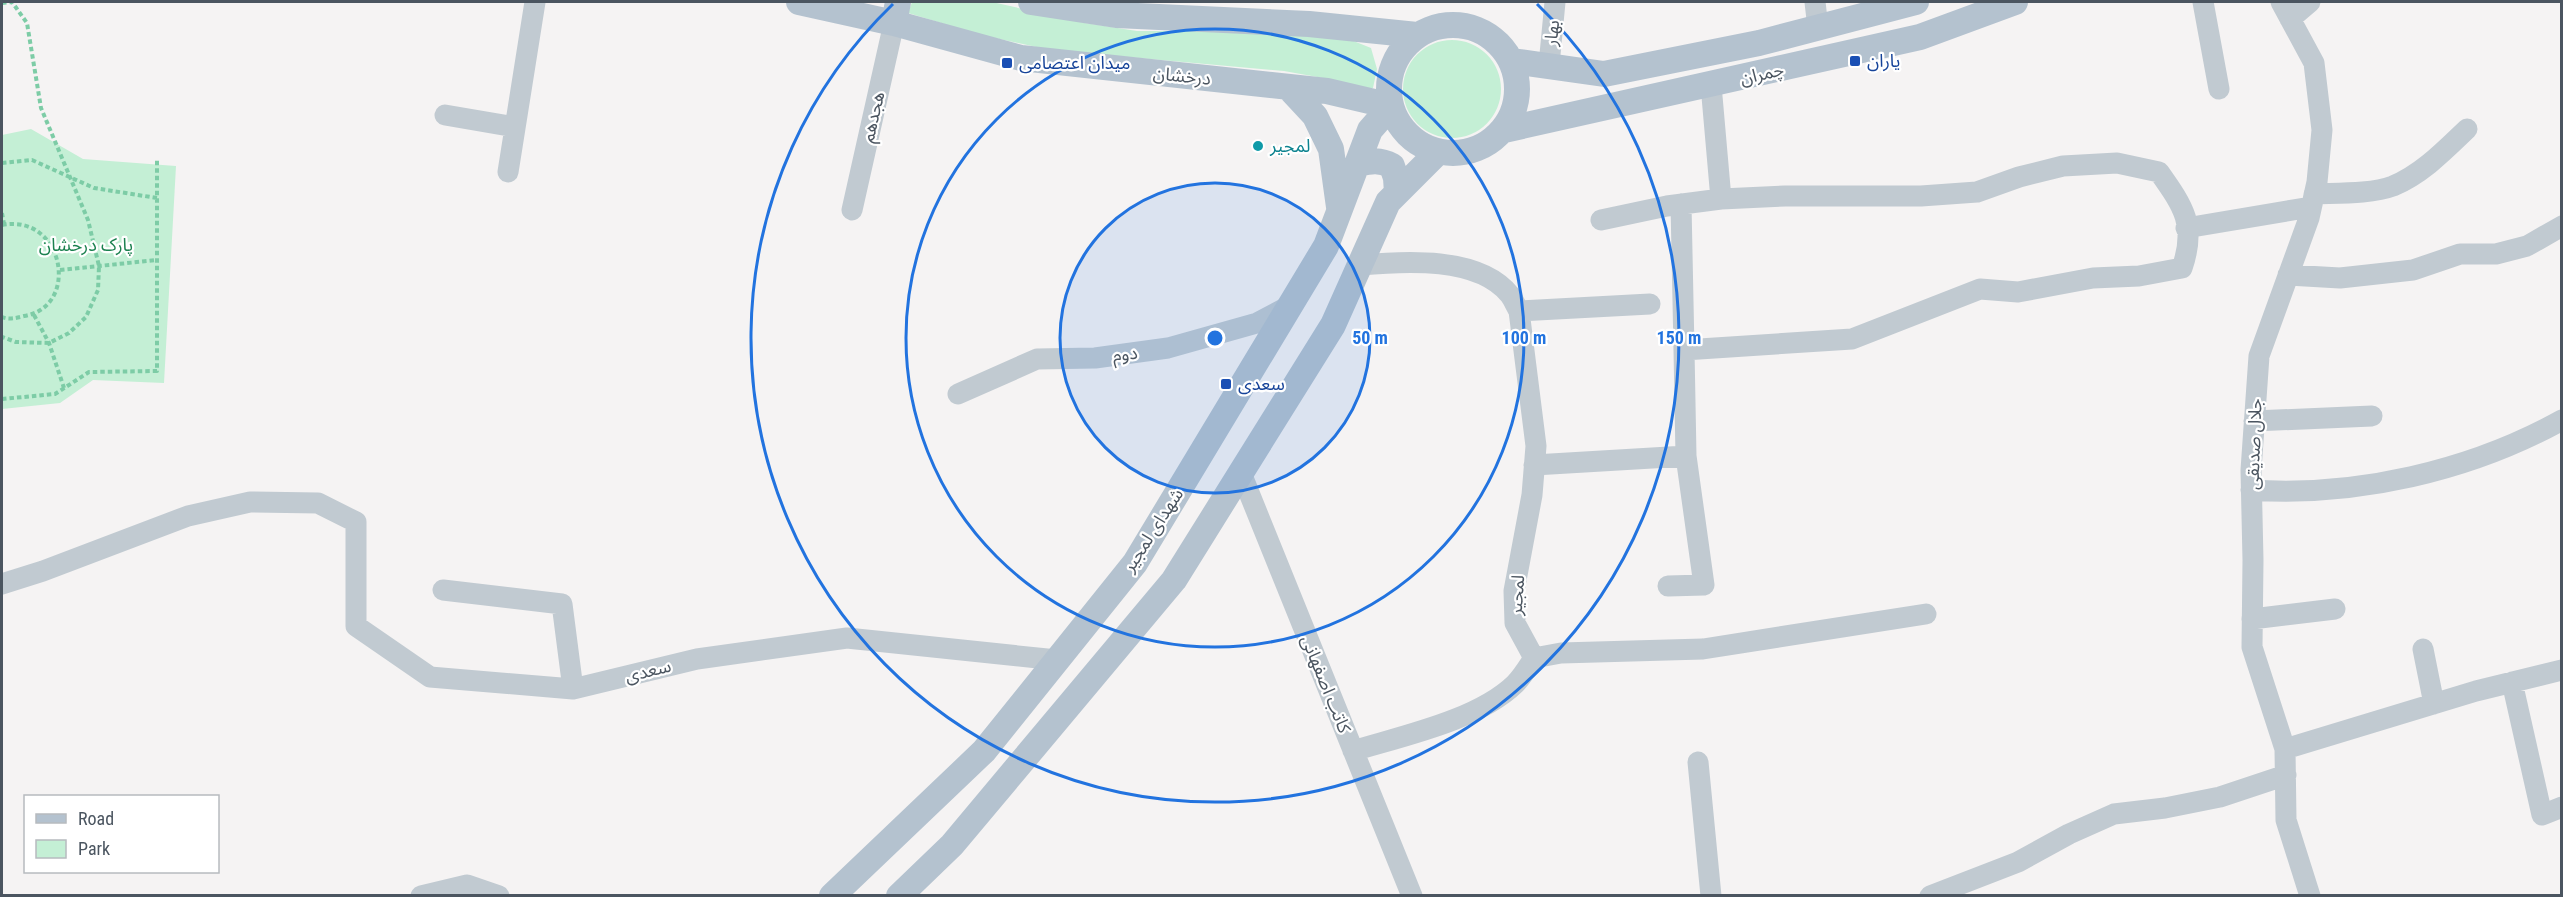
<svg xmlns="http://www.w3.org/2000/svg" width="2563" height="897" viewBox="0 0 2563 897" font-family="'Roboto Condensed','Noto Sans Arabic',sans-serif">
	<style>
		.green { fill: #c4efd5 }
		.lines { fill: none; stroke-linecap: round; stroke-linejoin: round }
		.path { stroke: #7dcca6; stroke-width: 4; stroke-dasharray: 4.5 3; stroke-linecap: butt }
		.minor { stroke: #c1cad1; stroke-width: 21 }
		.major { stroke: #b4c2cf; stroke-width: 26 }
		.ring { fill: none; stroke: #2273df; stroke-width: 3 }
		.transit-dot { fill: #1a4fb4; stroke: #fff; stroke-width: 2 }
		.culture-dot { fill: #0f9aa8; stroke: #fff; stroke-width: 2 }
		.labels { text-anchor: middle; stroke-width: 4.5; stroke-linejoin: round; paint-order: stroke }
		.street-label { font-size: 18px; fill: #4b5560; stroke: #fff }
		.transit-label { font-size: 18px; fill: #164399; stroke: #fff; text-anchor: start }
		.culture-label { font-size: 18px; fill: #0d838f; stroke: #fff; text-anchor: start }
		.park-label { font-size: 18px; fill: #1b814f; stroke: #fff }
		.centre { fill: #2273df; stroke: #fff; stroke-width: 3 }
		.ring-label { font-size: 18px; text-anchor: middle; font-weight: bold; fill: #2273df; stroke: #fff; stroke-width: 4.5; stroke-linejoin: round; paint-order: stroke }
	</style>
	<rect width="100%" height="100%" fill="#f5f3f3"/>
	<path class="green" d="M912 2H992L1085 23 1137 31H1241L1346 38 1371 48 1377 69 1373 88H1354L1334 80 1284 71 1050 50 981 35 908 13Z
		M1403 89a49 49 0 1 1 98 0a49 49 0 1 1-98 0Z
		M31 129 83 159 176 166 164 383 93 380 60 403 2 409V135Z"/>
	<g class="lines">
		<path class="path" d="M2 3 12 2 27 23 41 108 88 220 99 266 98 290 86 317 69 333 49 343 16 342 2 337
			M2 163 32 160 94 188 157 198
			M2 213 4 224
			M2 225C64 213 81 307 24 316 16 318 9 320 2 317
			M60 270 157 260
			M34 315 49 343 64 388
			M2 399 55 394 89 372 157 371V158"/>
		<path class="minor" d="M1815 2 1818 28
			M2203 2 2219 89
			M2281 2 2314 63 2322 130 2317 182 2309 218 2259 356 2251 470 2253 560 2252 647 2285 749 2286 820 2310 896
			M2290 19 2310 2
			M1549 65 1555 2
			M1711 85 1721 199
			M445 115 515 127
			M508 172 535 2
			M2314 194C2337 193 2372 194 2393 186 2422 174 2445 150 2467 129
			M1681 204 1684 350
			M852 210 894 23
			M1601 220 1667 206 1721 199 1785 196H1921L1977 192 2019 177 2063 166 2117 163 2159 172C2183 206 2197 225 2182 268L2139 276 2093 278 2018 292 1980 289 1852 339 1684 350 1686 456 1704 585 1668 586
			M2186 228 2311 207
			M1360 265C1404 261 1479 256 1510 295 1513 299 1516 306 1519 311L1536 446 1532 495 1514 591 1515 623 1534 658 1561 653 1703 649 1926 614
			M2288 275 2340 278 2413 270 2460 254H2496L2527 246 2562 226
			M1519 311 1650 304
			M958 394 1037 359 1095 358 1168 348 1257 323 1291 305
			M2254 421 2372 416
			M1534 465 1686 456
			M1241 473 1412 896
			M2251 490C2356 497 2470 471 2562 420
			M2 584 43 571 188 516 250 502 318 503 356 522V626L430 677 573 689 697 659 847 638 1057 660
			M443 590 562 604 573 689
			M2252 619 2335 609
			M2423 649 2434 704
			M2512 682 2542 815 2562 807
			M2285 749 2476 691 2562 670
			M1353 751C1402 736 1478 720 1515 684 1522 677 1528 667 1534 658
			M1698 762 1711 896
			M421 896 467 885 499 896
			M1930 896 2018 862 2069 834 2114 814 2165 808 2220 797 2286 775"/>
		<path class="major" d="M799 2 894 23 1021 58 1327 91 1391 106
			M1031 2 1116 15 1309 24 1417 35
			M894 23 898 2
			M1389 89a64 64 0 1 1 128 0a64 64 0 1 1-128 0Z
			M1512 61 1604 74 1759 43 1916 2
			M1288 87 1315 116 1331 149 1339 207
			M1504 130 1920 37 2015 2
			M1357 164C1371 161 1379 159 1392 166L1396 178 1397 193
			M832 896 984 751 1135 563 1326 246 1370 130 1391 106
			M899 896 952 845 1174 580 1333 325 1388 202 1438 152"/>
	</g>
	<circle cx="1215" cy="338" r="155" fill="#2273df" fill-opacity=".12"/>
	<g class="ring">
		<circle cx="1215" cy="338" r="155"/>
		<circle cx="1215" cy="338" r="309"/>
		<path d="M1537 4A464 464 0 1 1 893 4"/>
	</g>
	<g class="transit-dot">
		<rect x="1849" y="55" width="12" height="12" rx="3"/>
		<rect x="1001" y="57" width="12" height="12" rx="3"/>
		<rect x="1220" y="378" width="12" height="12" rx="3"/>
	</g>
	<circle class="culture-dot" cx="1258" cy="146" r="6"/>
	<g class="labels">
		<g class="street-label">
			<text transform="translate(1552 33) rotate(-84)" y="6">بهار</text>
			<text transform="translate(1762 74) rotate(-13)" y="6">چمران</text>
			<text transform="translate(1182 76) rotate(6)" y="6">درخشان</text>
			<text transform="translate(873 117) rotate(-77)" y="6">هجدهم</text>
			<text transform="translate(1125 354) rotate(-7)" y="6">دوم</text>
			<text transform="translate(2254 444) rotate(-88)" y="6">جلال صدیقی</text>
			<text transform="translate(1153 530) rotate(-57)" y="6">شهدای لمجیر</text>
			<text transform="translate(1517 595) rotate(-86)" y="6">لمجیر</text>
			<text transform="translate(648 671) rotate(-14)" y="6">سعدی</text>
			<text transform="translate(1326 684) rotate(68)" y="6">کاتب اصفهانی</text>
		</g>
		<g class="transit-label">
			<text x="1867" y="67">یاران</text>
			<text x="1019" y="69">میدان اعتصامی</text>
			<text x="1238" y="390">سعدی</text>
		</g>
		<g class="culture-label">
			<text x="1270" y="152">لمجیر</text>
		</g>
		<g class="park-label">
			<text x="86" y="251">پارک درخشان</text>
		</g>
	</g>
	<circle cx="1215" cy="338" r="9" class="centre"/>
	<g class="ring-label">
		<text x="1370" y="344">50 m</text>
		<text x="1524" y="344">100 m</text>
		<text x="1679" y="344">150 m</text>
	</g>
	<rect width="2563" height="897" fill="none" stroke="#4b5560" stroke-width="6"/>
	<rect x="24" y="795" width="195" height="78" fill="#ffffff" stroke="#b7bbbf" stroke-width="1.5"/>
	<rect x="36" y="814" width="30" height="9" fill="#b4c2cf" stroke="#b7bbbf" stroke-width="1.5"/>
	<text x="78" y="825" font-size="18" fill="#4b5560">Road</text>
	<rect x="36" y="840" width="30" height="18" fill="#c4efd5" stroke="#b7bbbf" stroke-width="1.5"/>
	<text x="78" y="855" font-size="18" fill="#4b5560">Park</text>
</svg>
